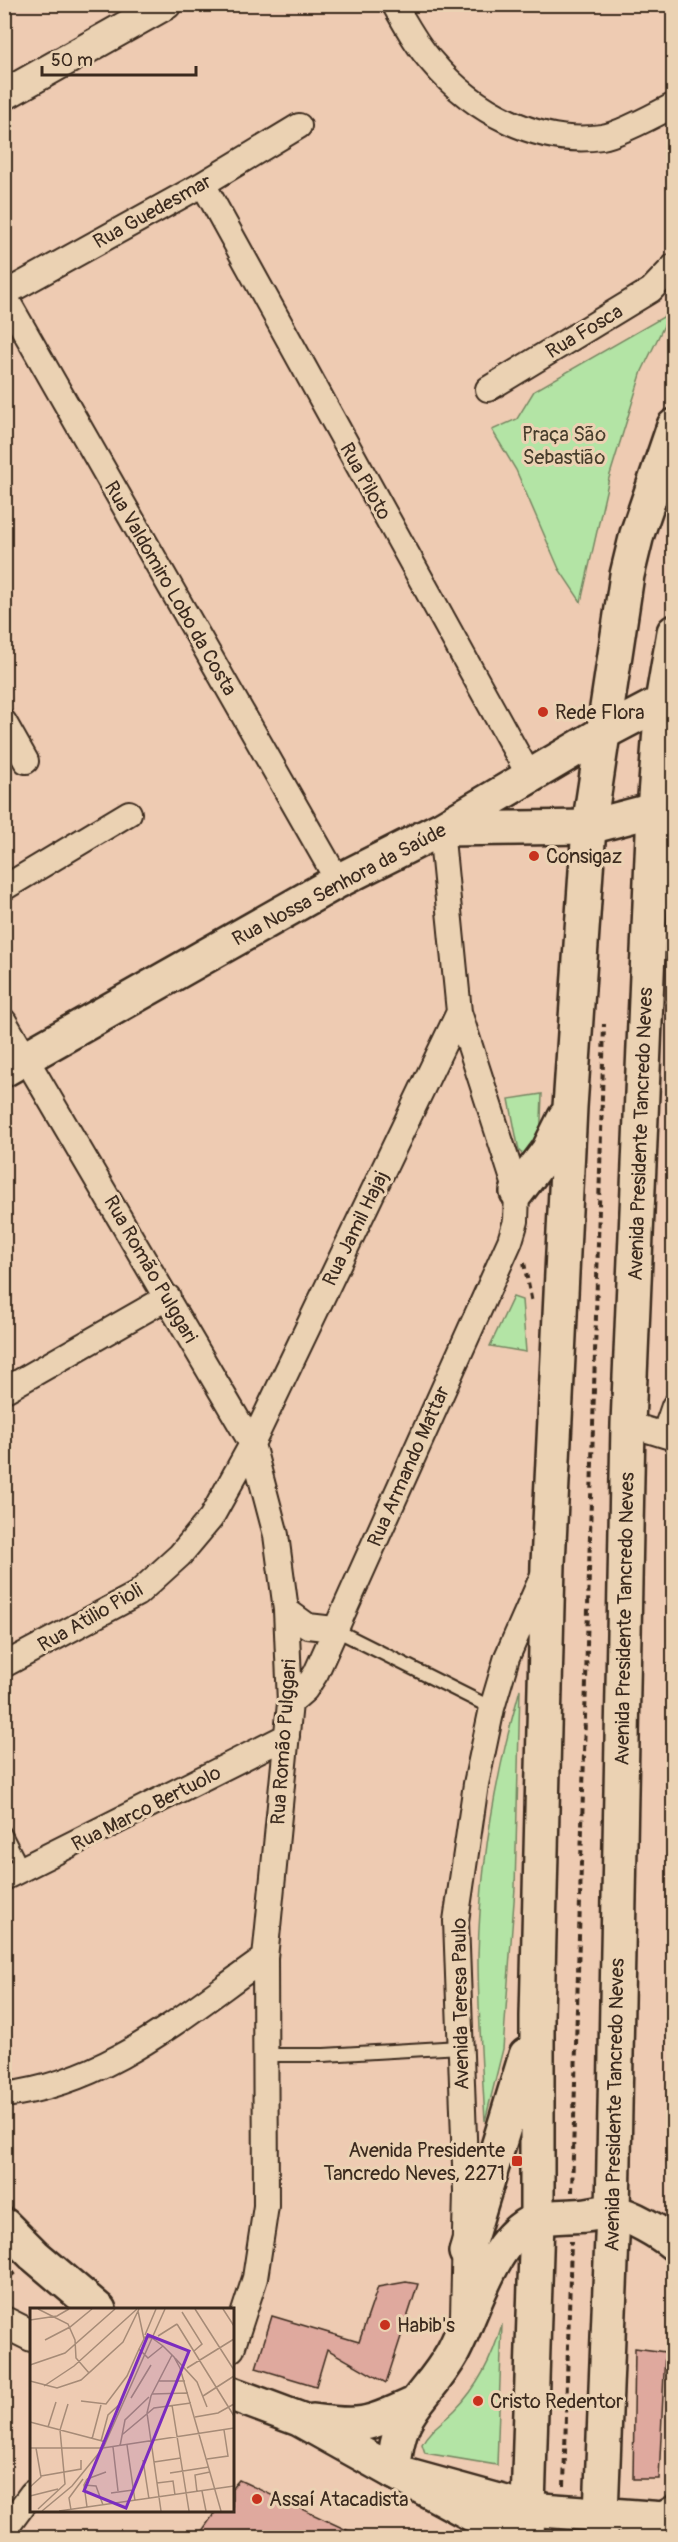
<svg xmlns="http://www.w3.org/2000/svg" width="678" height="2542" viewBox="0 0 678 2542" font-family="Pangolin,sans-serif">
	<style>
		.green { fill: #b3e4a5; stroke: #778762; stroke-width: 1.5 }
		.building { fill: #dfa99e; stroke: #3b2a1e; stroke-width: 1.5 }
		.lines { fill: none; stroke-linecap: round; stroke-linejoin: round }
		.service-casing { stroke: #3b2a1e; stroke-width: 16 }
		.minor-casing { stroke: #3b2a1e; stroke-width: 28 }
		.tertiary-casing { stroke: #3b2a1e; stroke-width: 34 }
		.secondary-casing { stroke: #3b2a1e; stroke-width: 38 }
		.trunk-casing { stroke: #3b2a1e; stroke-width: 38 }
		.path { stroke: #3b2a1e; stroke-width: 4; stroke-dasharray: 6 4.5; stroke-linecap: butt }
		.service { stroke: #ebd2b3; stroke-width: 12 }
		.minor { stroke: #ebd2b3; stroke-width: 24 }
		.tertiary { stroke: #ebd2b3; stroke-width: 30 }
		.secondary { stroke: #ebd2b3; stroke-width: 33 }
		.trunk { stroke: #ebd2b3; stroke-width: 33 }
		.poi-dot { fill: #c8321e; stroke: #ebd2b3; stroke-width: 2 }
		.labels { text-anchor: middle; stroke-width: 6; stroke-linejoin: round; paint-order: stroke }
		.street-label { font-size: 20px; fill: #3b2a1e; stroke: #ebd2b3 }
		.park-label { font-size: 20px; fill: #473d2c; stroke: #ebd2b3 }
		.poi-label { font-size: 20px; fill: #3b2a1e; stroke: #ebd2b3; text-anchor: start }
		.inset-road { fill: none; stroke: #a68b77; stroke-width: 1.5 }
		.view { fill: #7b2cbf; fill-opacity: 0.15; stroke: #7b2cbf; stroke-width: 3 }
		.inset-edge { fill: none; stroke: #3b2a1e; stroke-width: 3 }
	</style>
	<rect width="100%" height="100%" fill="#eecbb2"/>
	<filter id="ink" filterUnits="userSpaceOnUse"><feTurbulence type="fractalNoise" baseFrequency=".0167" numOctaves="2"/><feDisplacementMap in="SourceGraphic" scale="12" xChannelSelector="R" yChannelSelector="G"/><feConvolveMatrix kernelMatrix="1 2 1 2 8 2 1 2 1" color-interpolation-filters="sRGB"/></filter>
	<g filter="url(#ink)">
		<path class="green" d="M670 313 642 371 609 478 581 602 559 569 516 470 492 430 517 419 534 391Z
			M542 1094 540 1145 524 1155 519 1151 509 1099Z
			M513 1297 522 1300 526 1352 490 1346Z
			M520 1689 515 1888 503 2049 485 2121C482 2066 478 2011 478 1956 480 1865 495 1777 520 1689Z
			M502 2324 497 2465 425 2453 422 2444C429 2430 443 2422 455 2410 479 2386 493 2356 502 2324Z"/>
		<path class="building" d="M406 2282 418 2284 386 2383 327 2349 316 2386 256 2368 272 2316 359 2342 378 2287Z
			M635 2348 665 2352 659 2479H633Z
			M239 2480 364 2538H197L216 2511H232V2488Z"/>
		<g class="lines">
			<g class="service-casing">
				<path id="service" d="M334 1629 492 1708
					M4 1832 23 1869
					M265 2055H324L460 2047"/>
			</g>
			<g class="minor-casing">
				<path id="minor" d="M394 4C405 23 417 46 432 62 473 111 538 146 602 137 617 135 659 113 674 105
					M203 184 530 777
					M4 294 203 184 299 126
					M4 295 338 881
					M488 389 651 290 674 266
					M4 722 26 761
					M4 888 129 813
					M4 1021 252 1444 276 1535 286 1610 290 1703 265 1958 266 2206 255 2278 232 2349
					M7 1389 168 1297
					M628 1424 674 1438
					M664 1435 674 1406
					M286 1610 308 1626 334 1629
					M4 1665 137 1594 180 1555 211 1518 252 1444 459 1012
					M290 1703 305 1690 316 1673 510 1241 516 1221 517 1192 459 1012 441 829
					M4 1878 287 1736
					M4 2095C108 2083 182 2016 265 1958
					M463 2316 466 2191 456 1921 476 1784 492 1708 507 1657 543 1575
					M4 2531 32 2493"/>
			</g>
			<g class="tertiary-casing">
				<path id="tertiary" d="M4 95 166 4
					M4 2322 32 2336"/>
			</g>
			<g class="secondary-casing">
				<path id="secondary" d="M443 829 589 827 654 810
					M4 1070 338 881 441 829 603 733 662 702 674 699
					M4 2225 34 2255 99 2310
					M232 2394 299 2419 394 2472 528 2509 664 2519 674 2513
					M313 2421C362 2428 367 2425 412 2405
					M394 2472C396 2406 425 2402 453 2352 473 2315 492 2236 536 2220 551 2215 571 2217 586 2215 594 2214 605 2211 613 2212 630 2215 661 2233 674 2244"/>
			</g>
			<g class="trunk-casing">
				<path id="trunk" d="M517 1192 548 1151 565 1117
					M466 2252 526 2055
					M394 2472 516 2538
					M527 2538 537 2220V2016L548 1564 570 1107 589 827 627 575 637 534 674 426
					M600 2538 613 2212 628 1424 654 810 662 702 674 632"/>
			</g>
			<path class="path" d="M524 1263 532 1303
				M572 2192 604 1024
				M4 2282 15 2272
				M564 2486 571 2241"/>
			<use href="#service" class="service"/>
			<use href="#minor" class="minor"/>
			<use href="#tertiary" class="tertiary"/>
			<use href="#secondary" class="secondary"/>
			<use href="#trunk" class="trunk"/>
		</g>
	</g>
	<g class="poi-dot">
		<circle cx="543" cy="712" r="6"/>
		<circle cx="534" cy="856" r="6"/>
		<rect x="511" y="2155" width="12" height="12" rx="3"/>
		<circle cx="385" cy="2325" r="6"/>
		<circle cx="478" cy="2401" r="6"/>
		<circle cx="257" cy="2499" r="6"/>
	</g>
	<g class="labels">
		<g class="street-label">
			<text transform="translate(152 211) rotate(-29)" y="7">Rua Guedesmar</text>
			<text transform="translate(584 331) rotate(-31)" y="7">Rua Fosca</text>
			<text transform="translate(366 481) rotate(61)" y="7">Rua Piloto</text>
			<text transform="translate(171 588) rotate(60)" y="7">Rua Valdomiro Lobo da Costa</text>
			<text transform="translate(339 884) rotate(-28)" y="7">Rua Nossa Senhora da Saúde</text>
			<text transform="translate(640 1134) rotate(-88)" y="7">Avenida Presidente Tancredo Neves</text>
			<text transform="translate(355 1228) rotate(-64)" y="7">Rua Jamil Hajaj</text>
			<text transform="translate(151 1269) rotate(60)" y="7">Rua Romão Pulggari</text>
			<text transform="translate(408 1466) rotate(-66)" y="7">Rua Armando Mattar</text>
			<text transform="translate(90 1617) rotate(-30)" y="7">Rua Atilio Pioli</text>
			<text transform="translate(624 1619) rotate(-89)" y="7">Avenida Presidente Tancredo Neves</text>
			<text transform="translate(283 1742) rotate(-86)" y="7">Rua Romão Pulggari</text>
			<text transform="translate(146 1808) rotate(-27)" y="7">Rua Marco Bertuolo</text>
			<text transform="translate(460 2004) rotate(-91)" y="7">Avenida Teresa Paulo</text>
			<text transform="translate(614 2105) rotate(-89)" y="7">Avenida Presidente Tancredo Neves</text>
		</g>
		<g class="park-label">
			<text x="564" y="441">Praça São<tspan x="564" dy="23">Sebastião</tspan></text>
		</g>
		<g class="poi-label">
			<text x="555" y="719">Rede Flora</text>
			<text x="546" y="863">Consigaz</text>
			<text x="505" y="2157" text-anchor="end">Avenida Presidente<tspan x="505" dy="23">Tancredo Neves, 2271</tspan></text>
			<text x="397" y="2332">Habib's</text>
			<text x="490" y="2408">Cristo Redentor</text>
			<text x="269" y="2506">Assaí Atacadista</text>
		</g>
	</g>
	<g transform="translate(30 2308)">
		<rect width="204" height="204" fill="#eecbb2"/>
		<path class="inset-road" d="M8 1 38 16 45 32 46 50 59 65M165 1 204 62M193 1 204 18M108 3 114 31M152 4 172 36 164 43M0 12 27 8 39 1M147 16 204 108M115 27 126 1M128 28 147 16M15 32 40 19 62 1M133 38 118 50 109 41 115 29 122 30 133 38 144 49 150 60 191 203M145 50 167 74 177 99M0 57 35 45 85 1M157 60 204 31M0 73 27 80 51 72 93 34 109 1M129 73H155M14 78 44 58 107 1M122 86 158 85M173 88 204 68M101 90 121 57M51 93 76 96 97 68 109 41M142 97 159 203M165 109 188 105 204 96M0 114 76 134M18 119 26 94M93 126 124 100 161 95M62 131 71 97M71 133 78 107 91 95M97 137 105 193M90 138 95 112 119 89M83 139 88 183M0 140H73L204 120M177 151 198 148 194 122M113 152 119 191M124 154 151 150M140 165 179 159M11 168 51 161V152M57 171 76 164M127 175 143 173 145 187M54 177 66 178 73 197M0 179 11 169 6 140M172 183 176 203M167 184 165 167 180 164M81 185 103 182M0 188 28 181M57 199 54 177 57 171M8 201 35 176 30 122 38 96M41 202 39 190 53 171M12 203 42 178 73 140 135 1M29 203 204 178M131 203 117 105 121 88 142 47"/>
		<path class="view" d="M118 27 159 43 96 200 54 183Z"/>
		<rect width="204" height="204" class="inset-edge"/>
	</g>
	<rect width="678" height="2542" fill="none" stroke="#ebd2b3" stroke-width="24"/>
	<rect x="12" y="12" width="654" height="2518" fill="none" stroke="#3b2a1e" stroke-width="2" filter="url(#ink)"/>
	<path d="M42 66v9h154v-9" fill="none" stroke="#3b2a1e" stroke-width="3"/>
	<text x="51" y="66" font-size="18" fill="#3b2a1e" stroke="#ebd2b3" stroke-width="4.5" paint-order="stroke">50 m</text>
</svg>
